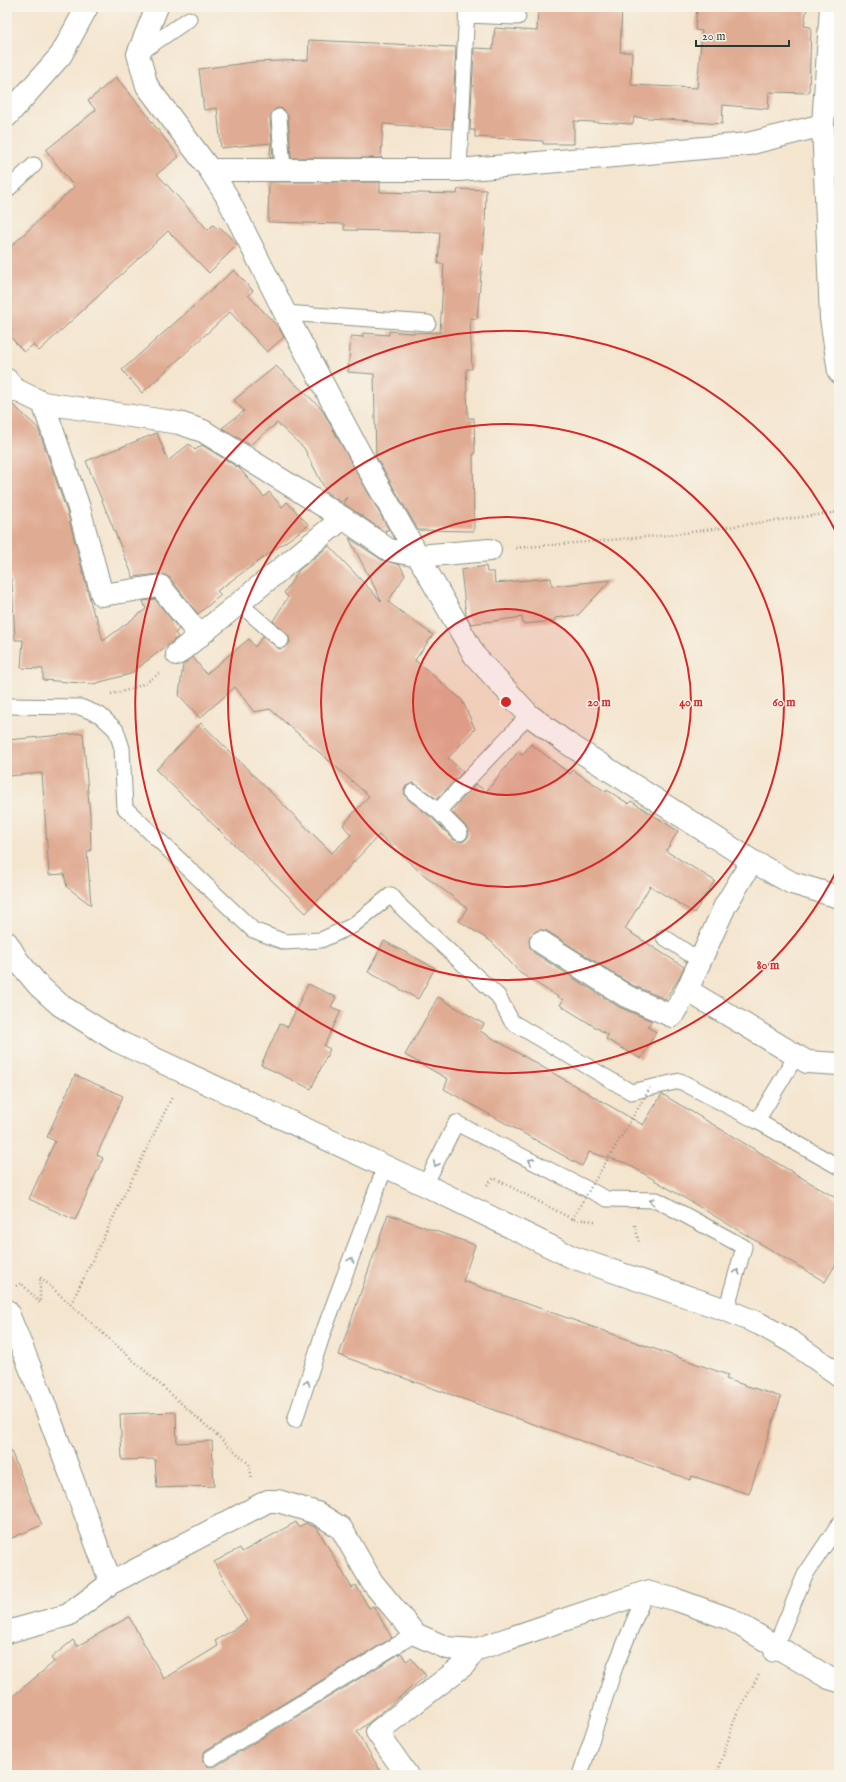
<svg xmlns="http://www.w3.org/2000/svg" width="846" height="1782" viewBox="0 0 846 1782" font-family="'IM FELL English',serif">
	<style>
		.building { fill: #e0ab93 }
		.lines { fill: none; stroke-linecap: round; stroke-linejoin: round }
		.service-casing { stroke: #8a9182; stroke-width: 17 }
		.minor-casing { stroke: #8a9182; stroke-width: 24 }
		.tertiary-casing { stroke: #8a9182; stroke-width: 24 }
		.path { stroke: #8a9182; stroke-width: 2.5; stroke-dasharray: 1 3; stroke-linecap: butt }
		.service { stroke: #fff; stroke-width: 15 }
		.minor { stroke: #fff; stroke-width: 22 }
		.tertiary { stroke: #fff; stroke-width: 22 }
		.path-bridge { stroke: #8a9182; stroke-width: 2.5; stroke-dasharray: 1 3; stroke-linecap: butt }
		.oneway { stroke: #8f9e9a }
		.ring { fill: none; stroke: #d62828; stroke-width: 2 }
		.centre { fill: #d62828; stroke: #f7f3e8; stroke-width: 2 }
		.ring-label { font-size: 12px; text-anchor: middle; font-weight: bold; fill: #d62828; stroke: #f7f3e8; stroke-width: 3; stroke-linejoin: round; paint-order: stroke }
	</style>
	<rect width="100%" height="100%" fill="#f7f3e8"/>
	<filter id="ink" filterUnits="userSpaceOnUse"><feTurbulence type="fractalNoise" baseFrequency=".025" numOctaves="2"/><feDisplacementMap in="SourceGraphic" scale="8" xChannelSelector="R" yChannelSelector="G"/><feConvolveMatrix kernelMatrix="1 2 1 2 8 2 1 2 1" color-interpolation-filters="sRGB"/></filter>
	<filter id="wash" filterUnits="userSpaceOnUse"><feTurbulence type="fractalNoise" baseFrequency=".012" numOctaves="4" result="noise"/><feDisplacementMap in="SourceGraphic" scale="16" xChannelSelector="R" yChannelSelector="G"/><feGaussianBlur stdDeviation="0.9" result="paint"/><feColorMatrix in="noise" values="0 0 0 0 0 0 0 0 0 0 0 0 0 0 0 0 0 1.4 0 .05"/><feComposite in="paint" operator="in"/></filter>
	<g filter="url(#wash)">
		<rect width="100%" height="100%" fill="#f4e5cf"/>
		<g id="blocks">
			<path class="building" d="M538 7H622L620 52H632L631 85 697 88 702 31 695 30 697 7H807L804 26 811 27 809 93 769 92 768 109 723 105 722 124 694 122V121L634 117 633 124 574 121V144H543V141L475 137V130H470L474 48 493 49 495 28 537 31Z
				M309 40 456 47 452 129 383 124 381 158H291L288 116 283 109 278 108 274 110 270 117 273 158H270L271 143 221 148 217 108 204 110 199 69 254 62 308 60Z
				M116 77 149 117H148L179 157 157 174 208 230 213 225 218 229 220 227 237 245 209 273 168 231 39 351 33 345 24 352 7 333V250L74 187 46 150 96 110 88 101Z
				M269 182H380V192L457 194 458 189 486 190 485 229 477 319 470 318 472 369H466L468 418H474L475 454H473L474 531 418 530 376 457 374 374 348 372 351 336 363 337V333L389 335V331L410 333 440 332 444 264H438L440 232 344 230V224L268 222Z
				M234 270 253 291 248 295 279 328 284 337 267 352 230 312 142 393 122 370Z
				M276 366 321 408 389 530H385L386 533 343 503 347 497 341 502 327 493 304 448 277 423 250 445 222 428 244 411 234 400Z
				M7 399 38 428 67 512 94 615H96L103 641 146 609 143 601 155 599 179 629 175 633 178 637 130 674 93 684 43 680V669L21 668 23 640H15L12 584 7 563Z
				M157 433 168 461 189 444 195 450 202 445 239 468 264 497 269 492 282 507 287 502 309 525 217 591 221 595 198 614 170 578 165 575 158 574 133 577 86 461Z
				M349 538 382 560 400 565 405 575 388 602 433 635 415 660 462 700 475 729 448 758 463 772 437 799 414 783 406 786 404 790 405 795 408 799 432 818 454 840 463 842 469 836V830L451 811 476 784 486 792 518 752 522 755 531 744 570 774 573 770 606 792 607 790 629 804 631 801 678 831 666 851 715 881 694 913 650 886 625 929 684 967 678 980 665 999 632 985 547 931 542 930 536 931 530 936 529 941 530 947 534 953 619 1007 652 1021 648 1027 656 1032 641 1059 606 1039 608 1035 560 1005 563 1000 520 973 492 942 459 921 467 908 419 871 379 835 306 913 156 770 201 723 332 853 351 835 343 825 369 796 270 709 254 712 235 687 200 718 179 695 183 665 193 657 206 674 249 639 255 647 263 636 279 649 287 646 290 642 289 637 273 621 288 597 284 593 299 570 329 546 382 602Z
				M486 566 487 572H494L495 583 551 578 552 586 611 580 578 615 555 618V621L523 624 522 617 471 624 466 614 461 570Z
				M83 733 90 816 91 851H87L91 905 67 887 64 874 49 875 42 773 8 776V740Z
				M384 941 435 968 418 999 368 972Z
				M308 984 336 997 331 1007 341 1011 324 1046 330 1049 311 1089 261 1065 280 1024 288 1027Z
				M438 997 484 1024 480 1031 643 1125 662 1094 839 1200V1259L825 1282 626 1163 589 1152 582 1166 444 1089 448 1079 405 1055Z
				M75 1075 123 1096 97 1155 103 1158 75 1220 29 1199 55 1141 47 1137Z
				M388 1214 475 1245 463 1281 728 1375 726 1379 781 1397 749 1494 692 1476 691 1480 339 1355Z
				M176 1412 177 1443 212 1441 214 1486 157 1488 155 1459 122 1460 120 1414Z
				M7 1442 42 1525 7 1540Z
				M296 1522 299 1527 306 1523 317 1528 352 1588 356 1585 369 1608 373 1606 392 1638 206 1750 203 1754V1762L207 1766H216L401 1653 406 1661 411 1658 426 1676 357 1732 383 1775H7V1701L54 1662 51 1658 73 1640 77 1646 129 1617 164 1679 218 1646 215 1641 247 1621 214 1562 240 1548 242 1552Z"/>
		</g>
	</g>
	<g filter="url(#ink)">
		<use href="#blocks" fill-opacity="0" stroke="#8a9182" stroke-width="1"/>
		<g class="lines">
			<g class="service-casing">
				<path id="service" d="M466 15 518 17
					M138 54 189 19
					M279 117 283 169
					M459 170 467 7
					M7 190 34 165
					M285 313 428 323
					M239 603 281 640
					M7 706 80 707 100 715 116 730 122 748 125 808 253 930 285 942 321 940 352 926 391 895 401 907 498 996 512 1022 631 1092 680 1081 757 1121 839 1167
					M413 792 438 811 460 833
					M438 811 529 715
					M664 937 700 961
					M757 1121 796 1056
					M425 1185 456 1123 607 1199 657 1200 744 1247 726 1310
					M295 1420 323 1333 385 1167
					M772 1654 805 1575 839 1524
					M211 1758 415 1634
					M580 1775 615 1667 646 1592"/>
			</g>
			<g class="minor-casing">
				<path id="minor" d="M157 7 138 54 147 86 210 170 226 195 285 313 359 452 475 656 529 715 567 743 752 861 792 883 839 897
					M831 7 823 125 831 318 839 372
					M7 116 61 55 87 7
					M210 170H459L748 144 823 125
					M7 380 14 389 43 403 179 423 203 431 343 518 389 550 419 556 490 550
					M43 403 79 508 102 595 160 586 200 636
					M177 654 343 518
					M541 942 626 996 672 1016 687 990 725 906 752 861
					M687 990 807 1062 839 1064
					M7 1311 38 1387 111 1583
					M7 1632 68 1615 111 1583 268 1501H278L317 1513 341 1528 372 1582 415 1634 447 1648 475 1650 646 1592 677 1600 730 1619 829 1678 839 1681
					M407 1775 377 1732 464 1665 475 1650"/>
			</g>
			<g class="tertiary-casing">
				<path id="tertiary" d="M7 943 18 961 38 985 60 1005 117 1041 425 1185 572 1257 726 1310 760 1324 792 1342 839 1375"/>
			</g>
			<path class="path" d="M516 548 669 535 839 512
				M111 694C127 691 147 685 159 673
				M487 1185 494 1178 572 1219 595 1221
				M635 1225 639 1243
				M16 1286 21 1283 40 1303V1277L249 1464 252 1479
				M71 1304 172 1097
				M717 1775 736 1715 760 1673"/>
			<use href="#service" class="service"/>
			<use href="#minor" class="minor"/>
			<use href="#tertiary" class="tertiary"/>
			<path class="path-bridge" d="M572 1219 650 1088"/>
		</g>
		<defs><path id="oneway-chevron" d="M-2-3.5L2.5 0L-2 3.5" fill="none" stroke-width="1.6" stroke-linecap="round" stroke-linejoin="round"/></defs>
		<g class="oneway">
			<use href="#oneway-chevron" transform="translate(531 1161) rotate(-153)"/>
			<use href="#oneway-chevron" transform="translate(436 1164) rotate(117)"/>
			<use href="#oneway-chevron" transform="translate(652 1201) rotate(-175)"/>
			<use href="#oneway-chevron" transform="translate(351 1260) rotate(-69)"/>
			<use href="#oneway-chevron" transform="translate(737 1272) rotate(-75)"/>
			<use href="#oneway-chevron" transform="translate(307 1383) rotate(-72)"/>
		</g>
	</g>
	<circle cx="506" cy="702" r="93" fill="#d62828" fill-opacity=".12"/>
	<g class="ring">
		<circle cx="506" cy="702" r="93"/>
		<circle cx="506" cy="702" r="185"/>
		<circle cx="506" cy="702" r="278"/>
		<path d="M838 868A371 371 0 1 1 838 536"/>
	</g>
	<circle cx="506" cy="702" r="6" class="centre"/>
	<g class="ring-label">
		<text x="599" y="706">20 m</text>
		<text x="691" y="706">40 m</text>
		<text x="784" y="706">60 m</text>
		<text x="768" y="969">80 m</text>
	</g>
	<rect width="846" height="1782" fill="none" stroke="#f7f3e8" stroke-width="24"/>
	<path d="M696 40v6h93v-6" fill="none" stroke="#1f3d34" stroke-width="2"/>
	<text x="702" y="40" font-size="12" fill="#1f3d34" stroke="#f7f3e8" stroke-width="3" paint-order="stroke">20 m</text>
</svg>
